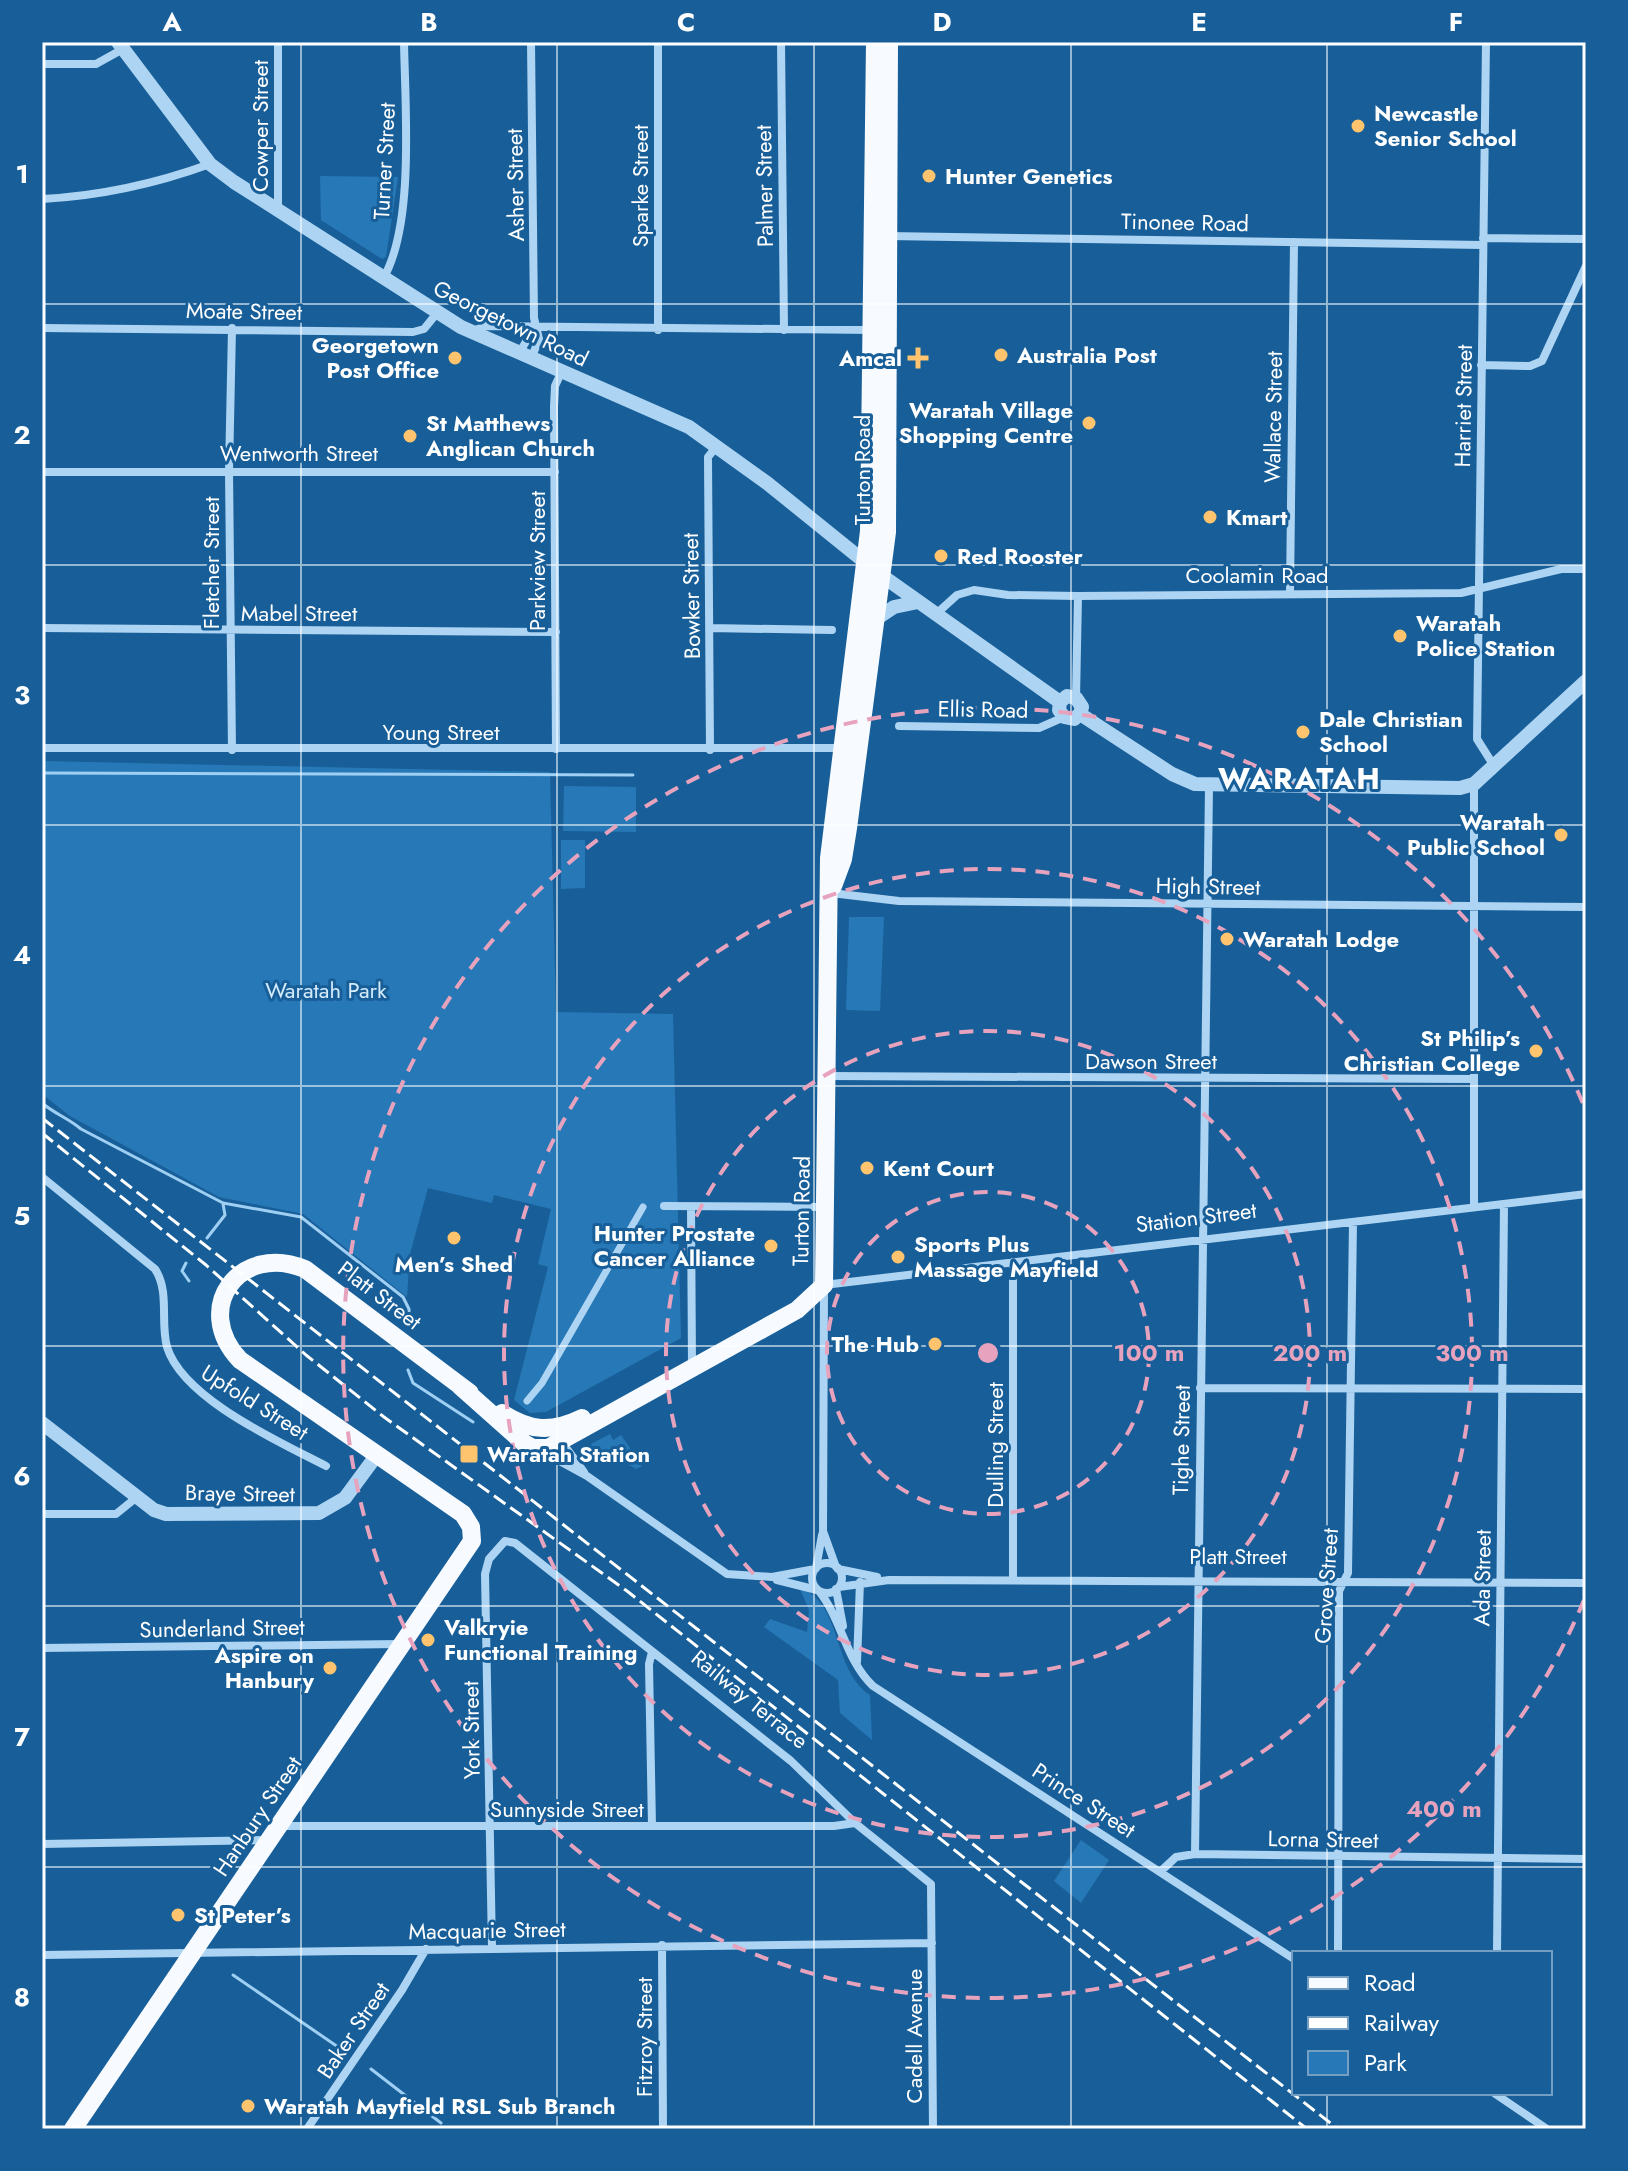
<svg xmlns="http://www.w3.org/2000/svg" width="1628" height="2171" viewBox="0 0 1628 2171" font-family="Jost,sans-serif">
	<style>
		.green { fill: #2778b6 }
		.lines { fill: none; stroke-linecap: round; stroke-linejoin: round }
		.stream { stroke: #9fd0f4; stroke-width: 3 }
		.pedestrian { stroke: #add4f2; stroke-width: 7 }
		.minor { stroke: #add4f2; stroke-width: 8 }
		.tertiary { stroke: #add4f2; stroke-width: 14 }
		.primary { stroke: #f7fbff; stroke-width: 18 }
		.rail { stroke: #fff; stroke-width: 3; stroke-dasharray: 14 6; stroke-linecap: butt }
		.grid { fill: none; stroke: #fff; stroke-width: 2; stroke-opacity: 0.55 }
		.ring { fill: none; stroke: #e7a3bd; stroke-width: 4; stroke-dasharray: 14 10 }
		.poi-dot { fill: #ffc46d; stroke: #185f99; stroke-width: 3 }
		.labels { text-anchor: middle; stroke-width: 6; stroke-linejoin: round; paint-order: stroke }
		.poi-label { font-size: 22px; font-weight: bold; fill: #fff; stroke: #185f99; text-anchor: start }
		.street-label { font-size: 22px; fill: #fff; stroke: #185f99 }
		.park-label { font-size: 22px; fill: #d4ebfc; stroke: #185f99 }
		.district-label { font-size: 30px; font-weight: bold; letter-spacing: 2px; fill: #fff; stroke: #185f99 }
		.centre { fill: #e7a3bd; stroke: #185f99; stroke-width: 4 }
		.ring-label { font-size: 24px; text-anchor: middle; font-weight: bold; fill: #e7a3bd; stroke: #185f99; stroke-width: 6; stroke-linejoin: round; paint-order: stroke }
		.neatline { fill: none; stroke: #fff; stroke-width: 3 }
		.grid-label { font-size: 26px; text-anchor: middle; font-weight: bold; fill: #fff }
	</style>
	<rect width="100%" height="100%" fill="#185f99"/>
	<path class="green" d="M320 176 398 177 386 257 382 259 321 220Z
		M42 761 550 772 556 1012 673 1014 681 1338 546 1412 530 1413 514 1400 548 1267 538 1264 551 1209 494 1195 492 1203 428 1188 410 1254 407 1297 303 1214 219 1197 70 1116 42 1094Z
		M564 786 636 787V832L563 831Z
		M561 840H585V888L561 889Z
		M849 917H884L880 1011 846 1010Z
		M610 1434 613 1440 621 1435 642 1466 636 1469 617 1458 590 1457 591 1444Z
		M799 1587C844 1604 831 1669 870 1695L872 1740 840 1713 838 1680 764 1627 770 1619 807 1632 809 1610Z
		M1081 1840 1109 1860 1081 1903 1054 1881Z"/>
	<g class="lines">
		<path class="stream" d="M42 773 633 775
			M42 1103C55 1114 68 1118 81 1129L223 1203 301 1217 403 1297 409 1309V1322
			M207 1238 225 1215 223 1204
			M186 1263 182 1271 189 1281
			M408 1370 413 1383 473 1422
			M233 1975 341 2049
			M371 2069 441 2123"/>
		<path class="pedestrian" d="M527 1401 542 1383 643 1207"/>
		<path class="minor" d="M278 42V211
			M658 42V330
			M781 42 784 330
			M1486 42 1477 739 1494 766
			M42 64H96L123 49
			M42 199C100 196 155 184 210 164
			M887 236 1483 245
			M1483 238 1586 239
			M383 279C415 224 405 106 404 42
			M42 328 413 332 424 329 437 313
			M471 332 485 326 872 330
			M519 353 535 327
			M531 359 539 339 534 318 531 42
			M1481 365 1530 366 1542 361 1586 266
			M42 472H555
			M1290 593 1294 242
			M935 615 957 595 974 590 1008 595 1078 596 1461 593 1561 569H1586
			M42 628 556 632
			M710 628 832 630
			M1076 698 1078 596
			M899 726 1039 728 1064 717
			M42 748H841
			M556 749 554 407 555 386 561 373
			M232 750 229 471 232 328
			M710 750 708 457 717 446
			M831 893 899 901 1586 907
			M828 1076 1474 1079
			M42 1177 155 1269C170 1292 160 1322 167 1347 183 1399 280 1442 326 1466
			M664 1206 825 1207
			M691 1207 692 1366
			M1474 1207V784
			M1200 1388 1586 1389
			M562 1442 584 1472
			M543 1452 587 1476 727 1574 772 1577 815 1569
			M42 1514H116L137 1497
			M812 1578a15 15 0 1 1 30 0a15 15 0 1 1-30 0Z
			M836 1567 823 1531 824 1285 1586 1194
			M816 1568 822 1535
			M838 1569 877 1577
			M777 1580 817 1590
			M1013 1580V1262
			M839 1587 889 1580 1586 1583
			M836 1589 843 1626
			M819 1591C842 1620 846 1661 873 1686L1294 1959
			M42 1648 401 1644
			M857 1662 860 1582
			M280 1826H834L855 1823
			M652 1826 649 1664 652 1652
			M42 1844 265 1840
			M1195 1854 1209 787
			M1161 1871 1176 1857 1195 1854 1586 1859
			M662 1945 663 2129
			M492 1948 485 1574 489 1559 505 1541 515 1543 791 1761 855 1823 931 1884 933 2129
			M1338 1953 1339 1591 1348 1573 1353 1222
			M1497 1953 1504 1204
			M42 1955 932 1943
			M1494 2093 1547 2129
			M307 2129 402 1990 426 1949"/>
		<path class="tertiary" d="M118 42 210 164 234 182 461 327 689 427 767 483 881 575 1060 702
			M876 619 894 607 918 602
			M1060 702 1067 696 1076 698 1082 707 1080 714
			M1060 702 1059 710 1064 717 1074 719 1080 714
			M1080 714 1172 774 1195 784 1460 788 1474 784 1586 681
			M42 1423 154 1510 166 1514 319 1513 345 1498 376 1456"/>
		<path class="primary" d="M833 886 843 859 848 828 887 532 889 42
			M460 1386 524 1443 533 1448H548L797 1310 824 1285 829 858 869 531 875 42
			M502 1413C530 1431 551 1433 582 1418
			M73 2129 472 1541 471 1527 463 1514 240 1360C191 1308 240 1242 305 1269L470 1393"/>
		<path class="rail" d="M42 1118 1338 2129
			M42 1133 206 1265 306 1355 384 1417 627 1591 1307 2129"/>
	</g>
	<path class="grid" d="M301 42V2129M557 42V2129M814 42V2129M1071 42V2129M1327 42V1953M42 304H1586M42 565H1586M42 825H1586M42 1086H1586M42 1346H1586M42 1606H1586M42 1867H1586M1327 2093V2129"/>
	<g class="ring">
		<circle cx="988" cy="1353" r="161"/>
		<circle cx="988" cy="1353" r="322"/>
		<circle cx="988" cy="1353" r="484"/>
		<path d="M1584 1600A645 645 0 1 1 1584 1106"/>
	</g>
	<g class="poi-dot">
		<circle cx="1358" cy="126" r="8"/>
		<circle cx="929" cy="176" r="8"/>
		<circle cx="1001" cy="355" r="8"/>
		<circle cx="455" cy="358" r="8"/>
		<path d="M914 346h8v8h8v8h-8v8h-8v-8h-8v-8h8z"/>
		<circle cx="1089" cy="423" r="8"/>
		<circle cx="410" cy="436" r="8"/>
		<circle cx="1210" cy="517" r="8"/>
		<circle cx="941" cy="556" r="8"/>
		<circle cx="1400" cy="636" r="8"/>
		<circle cx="1303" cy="732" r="8"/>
		<circle cx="1561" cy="835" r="8"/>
		<circle cx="1227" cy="939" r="8"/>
		<circle cx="1536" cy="1051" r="8"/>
		<circle cx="867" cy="1168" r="8"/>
		<circle cx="454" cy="1238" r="8"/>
		<circle cx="771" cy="1246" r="8"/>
		<circle cx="898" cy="1257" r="8"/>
		<circle cx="935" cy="1344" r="8"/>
		<rect x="459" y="1444" width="20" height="20" rx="4"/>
		<circle cx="428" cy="1640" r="8"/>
		<circle cx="330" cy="1668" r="8"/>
		<circle cx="178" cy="1915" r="8"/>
		<circle cx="248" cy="2106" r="8"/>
	</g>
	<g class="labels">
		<g class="poi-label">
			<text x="1374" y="121">Newcastle<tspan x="1374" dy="25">Senior School</tspan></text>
			<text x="945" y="184">Hunter Genetics</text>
			<text x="439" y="353" text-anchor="end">Georgetown<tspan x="439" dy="25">Post Office</tspan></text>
			<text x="1017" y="363">Australia Post</text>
			<text x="902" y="366" text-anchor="end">Amcal</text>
			<text x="1073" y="418" text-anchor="end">Waratah Village<tspan x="1073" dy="25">Shopping Centre</tspan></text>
			<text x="426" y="431">St Matthews<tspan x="426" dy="25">Anglican Church</tspan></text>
			<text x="1226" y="525">Kmart</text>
			<text x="957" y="564">Red Rooster</text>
			<text x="1416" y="631">Waratah<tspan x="1416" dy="25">Police Station</tspan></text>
			<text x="1319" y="727">Dale Christian<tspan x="1319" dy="25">School</tspan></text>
			<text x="1545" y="830" text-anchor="end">Waratah<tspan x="1545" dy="25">Public School</tspan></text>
			<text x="1243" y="947">Waratah Lodge</text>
			<text x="1520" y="1046" text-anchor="end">St Philip’s<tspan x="1520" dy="25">Christian College</tspan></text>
			<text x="883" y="1176">Kent Court</text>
			<text x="755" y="1241" text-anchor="end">Hunter Prostate<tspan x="755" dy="25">Cancer Alliance</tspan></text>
			<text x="914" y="1252">Sports Plus<tspan x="914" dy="25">Massage Mayfield</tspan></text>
			<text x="454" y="1272" text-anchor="middle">Men’s Shed</text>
			<text x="919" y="1352" text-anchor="end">The Hub</text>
			<text x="487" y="1462">Waratah Station</text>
			<text x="444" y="1635">Valkryie<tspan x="444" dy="25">Functional Training</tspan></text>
			<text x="314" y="1663" text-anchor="end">Aspire on<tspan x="314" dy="25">Hanbury</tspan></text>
			<text x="194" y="1923">St Peter’s</text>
			<text x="264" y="2114">Waratah Mayfield RSL Sub Branch</text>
		</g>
		<g class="street-label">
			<text transform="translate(260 126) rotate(-90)" y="8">Cowper Street</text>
			<text transform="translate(384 161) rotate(-87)" y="8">Turner Street</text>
			<text transform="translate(515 185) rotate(-91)" y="8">Asher Street</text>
			<text transform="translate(640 186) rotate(-90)" y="8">Sparke Street</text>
			<text transform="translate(764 186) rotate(-91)" y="8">Palmer Street</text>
			<text transform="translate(1185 222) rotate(1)" y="8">Tinonee Road</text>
			<text transform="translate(244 311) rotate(1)" y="8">Moate Street</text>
			<text transform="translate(511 323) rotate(26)" y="8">Georgetown Road</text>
			<text transform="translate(1463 406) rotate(-89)" y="8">Harriet Street</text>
			<text transform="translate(1273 417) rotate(-89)" y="8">Wallace Street</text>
			<text x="299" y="461">Wentworth Street</text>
			<text transform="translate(862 470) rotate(-90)" y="8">Turton Road</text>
			<text transform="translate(537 561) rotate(-90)" y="8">Parkview Street</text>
			<text transform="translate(211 563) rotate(-90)" y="8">Fletcher Street</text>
			<text x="1257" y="583">Coolamin Road</text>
			<text transform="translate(691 596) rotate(-91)" y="8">Bowker Street</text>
			<text x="299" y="621">Mabel Street</text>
			<text transform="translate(983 709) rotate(1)" y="8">Ellis Road</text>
			<text x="441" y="740">Young Street</text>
			<text transform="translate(1208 886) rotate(1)" y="8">High Street</text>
			<text x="1151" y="1069">Dawson Street</text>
			<text transform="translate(801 1211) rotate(-89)" y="8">Turton Road</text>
			<text transform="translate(1196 1217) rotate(-7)" y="8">Station Street</text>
			<text transform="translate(380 1295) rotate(37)" y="8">Platt Street</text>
			<text transform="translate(255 1402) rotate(32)" y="8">Upfold Street</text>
			<text transform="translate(1181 1440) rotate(-89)" y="8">Tighe Street</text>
			<text transform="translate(995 1445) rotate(-90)" y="8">Dulling Street</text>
			<text transform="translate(240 1493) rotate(1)" y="8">Braye Street</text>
			<text x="1238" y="1564">Platt Street</text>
			<text transform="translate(1482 1578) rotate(-89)" y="8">Ada Street</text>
			<text transform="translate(1326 1586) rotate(-86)" y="8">Grove Street</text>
			<text transform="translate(222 1628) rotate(-1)" y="8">Sunderland Street</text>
			<text transform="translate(750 1699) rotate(39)" y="8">Railway Terrace</text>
			<text transform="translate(471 1730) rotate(-91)" y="8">York Street</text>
			<text transform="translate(1084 1800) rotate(33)" y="8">Prince Street</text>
			<text x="567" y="1817">Sunnyside Street</text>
			<text transform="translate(257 1816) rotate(-56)" y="8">Hanbury Street</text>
			<text transform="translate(1323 1839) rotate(1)" y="8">Lorna Street</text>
			<text transform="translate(487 1930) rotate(-1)" y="8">Macquarie Street</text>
			<text transform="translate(353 2030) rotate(-56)" y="8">Baker Street</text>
			<text transform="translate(914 2036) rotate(-90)" y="8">Cadell Avenue</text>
			<text transform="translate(644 2037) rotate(-90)" y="8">Fitzroy Street</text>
		</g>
		<g class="park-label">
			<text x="326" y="998">Waratah Park</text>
		</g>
		<g class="district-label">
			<text x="1300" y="789">WARATAH</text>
		</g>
	</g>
	<circle cx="988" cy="1353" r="12" class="centre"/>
	<g class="ring-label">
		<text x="1149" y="1361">100 m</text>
		<text x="1310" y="1361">200 m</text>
		<text x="1472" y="1361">300 m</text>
		<text x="1444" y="1817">400 m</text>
	</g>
	<rect width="1628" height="2171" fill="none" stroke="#185f99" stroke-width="88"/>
	<rect x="1292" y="1951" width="260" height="144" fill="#185f99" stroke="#749fc2" stroke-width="2"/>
	<rect x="1308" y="1977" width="40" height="12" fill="#f7fbff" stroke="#749fc2" stroke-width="2"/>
	<text x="1364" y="1991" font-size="24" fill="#ffffff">Road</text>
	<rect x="1308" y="2017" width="40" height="12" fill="#ffffff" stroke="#749fc2" stroke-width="2"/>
	<text x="1364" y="2031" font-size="24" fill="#ffffff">Railway</text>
	<rect x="1308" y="2051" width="40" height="24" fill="#2778b6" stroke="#749fc2" stroke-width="2"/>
	<text x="1364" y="2071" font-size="24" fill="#ffffff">Park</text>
	<rect x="44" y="44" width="1540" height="2083" class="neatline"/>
	<g class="grid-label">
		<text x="172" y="31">A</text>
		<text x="429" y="31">B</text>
		<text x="686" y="31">C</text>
		<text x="942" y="31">D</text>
		<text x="1199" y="31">E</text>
		<text x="1456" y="31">F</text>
		<text x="22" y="183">1</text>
		<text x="22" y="444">2</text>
		<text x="22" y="704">3</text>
		<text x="22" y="964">4</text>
		<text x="22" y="1225">5</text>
		<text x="22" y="1485">6</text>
		<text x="22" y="1746">7</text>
		<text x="22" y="2006">8</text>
	</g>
</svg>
